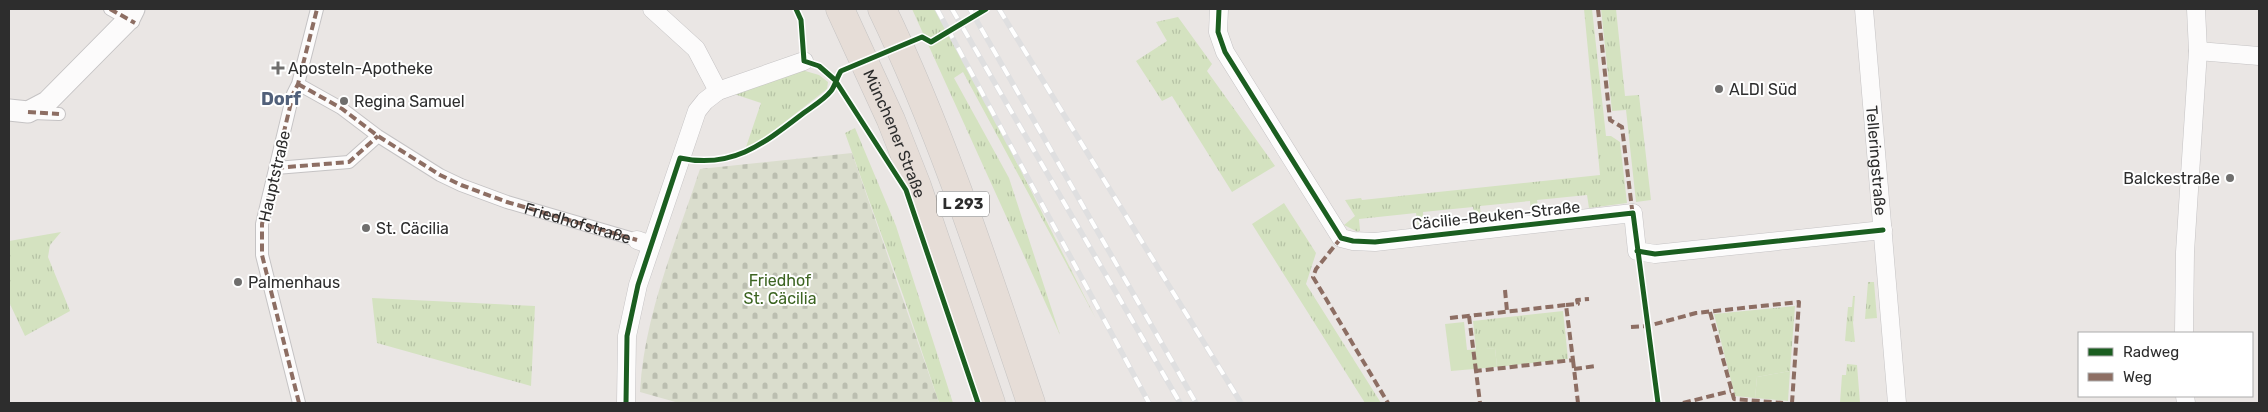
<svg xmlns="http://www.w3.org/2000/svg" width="2268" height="412" viewBox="0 0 2268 412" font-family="Rubik,sans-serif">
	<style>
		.grass { fill: url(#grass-tufts) }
		.cemetery { fill: url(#cemetery-stones) }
		.park { fill: #d4e2c0 }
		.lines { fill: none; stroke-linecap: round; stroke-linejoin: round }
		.pedestrian-casing { stroke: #c5c3c4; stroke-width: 14 }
		.minor-casing { stroke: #c5c3c4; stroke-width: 19 }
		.tertiary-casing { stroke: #c5c3c4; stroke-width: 23 }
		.trunk-casing { stroke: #c6c4c3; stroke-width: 29 }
		.pedestrian { stroke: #fcfbfb; stroke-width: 12 }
		.minor { stroke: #fcfbfb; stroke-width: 18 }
		.tertiary { stroke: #fcfbfb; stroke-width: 21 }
		.trunk { stroke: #e6ddd7; stroke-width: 28 }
		.rail-casing { stroke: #dfdfe0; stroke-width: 5.5 }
		.rail { stroke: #fff; stroke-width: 4; stroke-dasharray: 11; stroke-linecap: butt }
		.quiet { stroke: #8d6e63; stroke-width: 4; stroke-dasharray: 8 4; stroke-linecap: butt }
		.cycleway-casing { stroke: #fff; stroke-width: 8 }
		.cycleway { stroke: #1b5e20; stroke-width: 5 }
		.poi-dot { fill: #6f6e6d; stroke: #fff; stroke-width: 2 }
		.labels { text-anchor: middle; stroke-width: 4; stroke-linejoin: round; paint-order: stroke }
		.shield { fill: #fff; stroke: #6c6c6c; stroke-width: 1 }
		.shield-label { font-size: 15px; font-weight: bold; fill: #2d2d2d }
		.poi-label { font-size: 16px; fill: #2d2d2d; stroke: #fff; text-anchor: start }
		.street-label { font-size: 16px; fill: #2d2d2d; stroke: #fff }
		.park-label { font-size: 16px; fill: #3d6522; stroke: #fff }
		.neighbourhood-label { font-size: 18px; font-weight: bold; fill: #51607a; stroke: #fff }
	</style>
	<defs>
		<pattern id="grass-tufts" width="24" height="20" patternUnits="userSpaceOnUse" patternTransform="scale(1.25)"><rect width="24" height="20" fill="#d4e2c0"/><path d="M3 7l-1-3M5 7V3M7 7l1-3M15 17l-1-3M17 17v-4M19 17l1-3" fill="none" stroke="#b6c2a5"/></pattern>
		<pattern id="cemetery-stones" width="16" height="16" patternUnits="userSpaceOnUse" patternTransform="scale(1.25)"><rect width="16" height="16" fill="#daddcd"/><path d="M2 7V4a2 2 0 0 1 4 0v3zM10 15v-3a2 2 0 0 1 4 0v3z" fill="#bbbeb0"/></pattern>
	</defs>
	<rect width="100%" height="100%" fill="#eae6e4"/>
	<path class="grass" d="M912 9H939L1096 319 963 72 954 78 1009 178 1060 335Z
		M1584 9H1592L1606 136H1611L1620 142 1627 203 1589 208 1587 195 1537 200 1539 213 1531 214 1530 201 1480 206 1481 219 1475 220 1473 207 1423 212 1424 225 1418 226 1416 213 1359 219 1360 230 1358 232 1344 225 1355 216 1345 200 1361 198 1362 200 1600 175Z
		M1601 9H1616L1625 96 1639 95 1651 200 1636 202 1626 110 1612 111Z
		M1178 17 1212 64 1207 71 1275 166 1232 192 1172 96 1162 101 1136 61 1167 41 1156 22Z
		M802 70 819 75 828 82 827 89 758 143 745 150 761 103 734 94Z
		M855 128 896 226 953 403H939L903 295 845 133Z
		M1284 203 1316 253 1306 284 1381 403H1365L1252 224Z
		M61 232 50 245 48 257 70 311 25 336 9 302V241Z
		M1868 282H1874L1877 318 1865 319Z
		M1853 296H1855L1853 323 1855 342 1845 341 1848 307H1852Z
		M372 298 535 306 531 386 377 343Z
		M1795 306 1790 371 1757 377 1755 398 1735 396 1714 314Z
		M1563 311 1568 359 1497 367 1495 348 1476 350 1473 321Z
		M1847 364 1857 365 1860 403H1840L1842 375H1846Z"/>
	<path class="cemetery" d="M852 153 939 403H679L640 392C644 315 676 242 700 169Z"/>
	<path class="park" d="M1464 322 1467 350 1495 348 1497 367 1451 371 1445 324Z
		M1790 371 1788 401 1755 398 1757 377Z"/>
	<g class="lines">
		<g class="pedestrian-casing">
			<path id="pedestrian" d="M110 9 133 22
				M298 84 341 108 378 136 440 175 461 185 507 202 637 240
				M33 113 59 114
				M276 168 349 162 378 136
				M299 403 262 255V224L293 94 298 84 317 9"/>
		</g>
		<g class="minor-casing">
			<g id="minor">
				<path d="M652 9 696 49 718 91"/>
				<path d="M1219 9 1218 32 1225 52 1341 238 1353 241 1375 242 1633 213 1637 251 1655 254 1883 230"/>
				<path id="s1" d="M1864 9 1897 403"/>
				<path d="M2198 51 2259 56"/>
				<path d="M637 240 651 245"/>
				<path d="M2184 333 2185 252 2198 51 2196 9"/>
				<path d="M2185 396 2186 403"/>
				<path d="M626 403 627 336 638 285 697 111 705 101 718 91 804 61"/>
			</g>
		</g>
		<g class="tertiary-casing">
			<path id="tertiary" d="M9 110 28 112 47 102 129 19 134 9"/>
		</g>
		<g class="trunk-casing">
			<g id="trunk">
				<path id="s2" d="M840 9 891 120 917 186 991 403"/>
				<path d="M882 9C943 136 986 270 1031 403"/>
			</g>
		</g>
		<use href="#pedestrian" class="pedestrian"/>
		<use href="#minor" class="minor"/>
		<use href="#tertiary" class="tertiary"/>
		<use href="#trunk" class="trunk"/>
		<g class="rail-casing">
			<path id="rail" d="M937 9 1149 403
				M952 9 1180 403
				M970 9 1196 403
				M999 9 1241 403"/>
		</g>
		<use href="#rail" class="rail"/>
		<g class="quiet">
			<path d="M110 9 135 23"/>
			<path d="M1598 9 1610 120 1622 127 1633 217"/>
			<path id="s3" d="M298 84 341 108 378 136 440 175 461 185 507 202 637 240"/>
			<path d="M28 112 59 114"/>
			<path d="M276 168 349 162 378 136"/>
			<path d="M1341 238 1316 269 1313 277 1388 403"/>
			<path d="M1505 290 1507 311"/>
			<path d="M1566 305 1578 304 1577 300 1589 299"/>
			<path d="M1710 312 1734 399 1783 403"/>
			<path d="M1469 316 1476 371"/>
			<path d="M1450 318 1566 305 1573 360 1476 371 1480 403"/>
			<path d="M1631 327 1648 326 1696 313 1799 302 1792 403"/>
			<path d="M1573 360 1578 403"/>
			<path d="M1574 369 1596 366"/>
			<path d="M299 403 262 255V224L293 94 298 84 317 9"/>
			<path d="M1683 403 1731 391"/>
		</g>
		<g class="cycleway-casing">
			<path id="cycleway" d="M796 9 801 20 804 61 819 66 835 80 906 190 978 403
				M1219 9 1218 32 1225 52 1341 238 1353 241 1375 242 1633 213 1658 403
				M1637 251 1655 254 1883 230
				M626 403 627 336 638 285 680 158C731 169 762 145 801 115 810 108 824 100 831 91 835 86 837 77 841 71L922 37 931 42 986 9"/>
		</g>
		<use href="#cycleway" class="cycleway"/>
	</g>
	<g class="poi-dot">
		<path d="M275.5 60.5h5v5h5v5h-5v5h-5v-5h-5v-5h5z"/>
		<circle cx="1719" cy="89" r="5"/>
		<circle cx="344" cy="101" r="5"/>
		<circle cx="2230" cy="178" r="5"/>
		<circle cx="366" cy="228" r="5"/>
		<circle cx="238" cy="282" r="5"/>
	</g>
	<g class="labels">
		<rect class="shield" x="937" y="191.5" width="52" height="25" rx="4"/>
		<g class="shield-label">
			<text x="963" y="209">L 293</text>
		</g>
		<g class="poi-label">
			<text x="288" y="74">Aposteln-Apotheke</text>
			<text x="1729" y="95">ALDI Süd</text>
			<text x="354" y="107">Regina Samuel</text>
			<text x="2220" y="184" text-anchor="end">Balckestraße</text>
			<text x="376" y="234">St. Cäcilia</text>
			<text x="248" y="288">Palmenhaus</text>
		</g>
		<g class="street-label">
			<text dy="6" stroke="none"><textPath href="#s2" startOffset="136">Münchener Straße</textPath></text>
			<text dy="6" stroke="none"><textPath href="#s1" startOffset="152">Telleringstraße</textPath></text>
			<text transform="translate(274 176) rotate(-77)" y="6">Hauptstraße</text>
			<text transform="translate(1496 215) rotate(-6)" y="6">Cäcilie-Beuken-Straße</text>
			<text dy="6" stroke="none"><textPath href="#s3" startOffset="315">Friedhofstraße</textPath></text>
		</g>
		<g class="park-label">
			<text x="780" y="286">Friedhof<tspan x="780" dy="18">St. Cäcilia</tspan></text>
		</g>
		<g class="neighbourhood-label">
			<text x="281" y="105">Dorf</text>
		</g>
	</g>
	<rect width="2268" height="412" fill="none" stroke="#2d2d2d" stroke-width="20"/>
	<rect x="2078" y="332" width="175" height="65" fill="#ffffff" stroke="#ababab"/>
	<rect x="2088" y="348" width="25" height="8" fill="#1b5e20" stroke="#ababab"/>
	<text x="2123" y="357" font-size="15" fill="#2d2d2d">Radweg</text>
	<rect x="2088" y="373" width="25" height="8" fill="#8d6e63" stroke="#ababab"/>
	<text x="2123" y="382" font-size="15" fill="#2d2d2d">Weg</text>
</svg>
